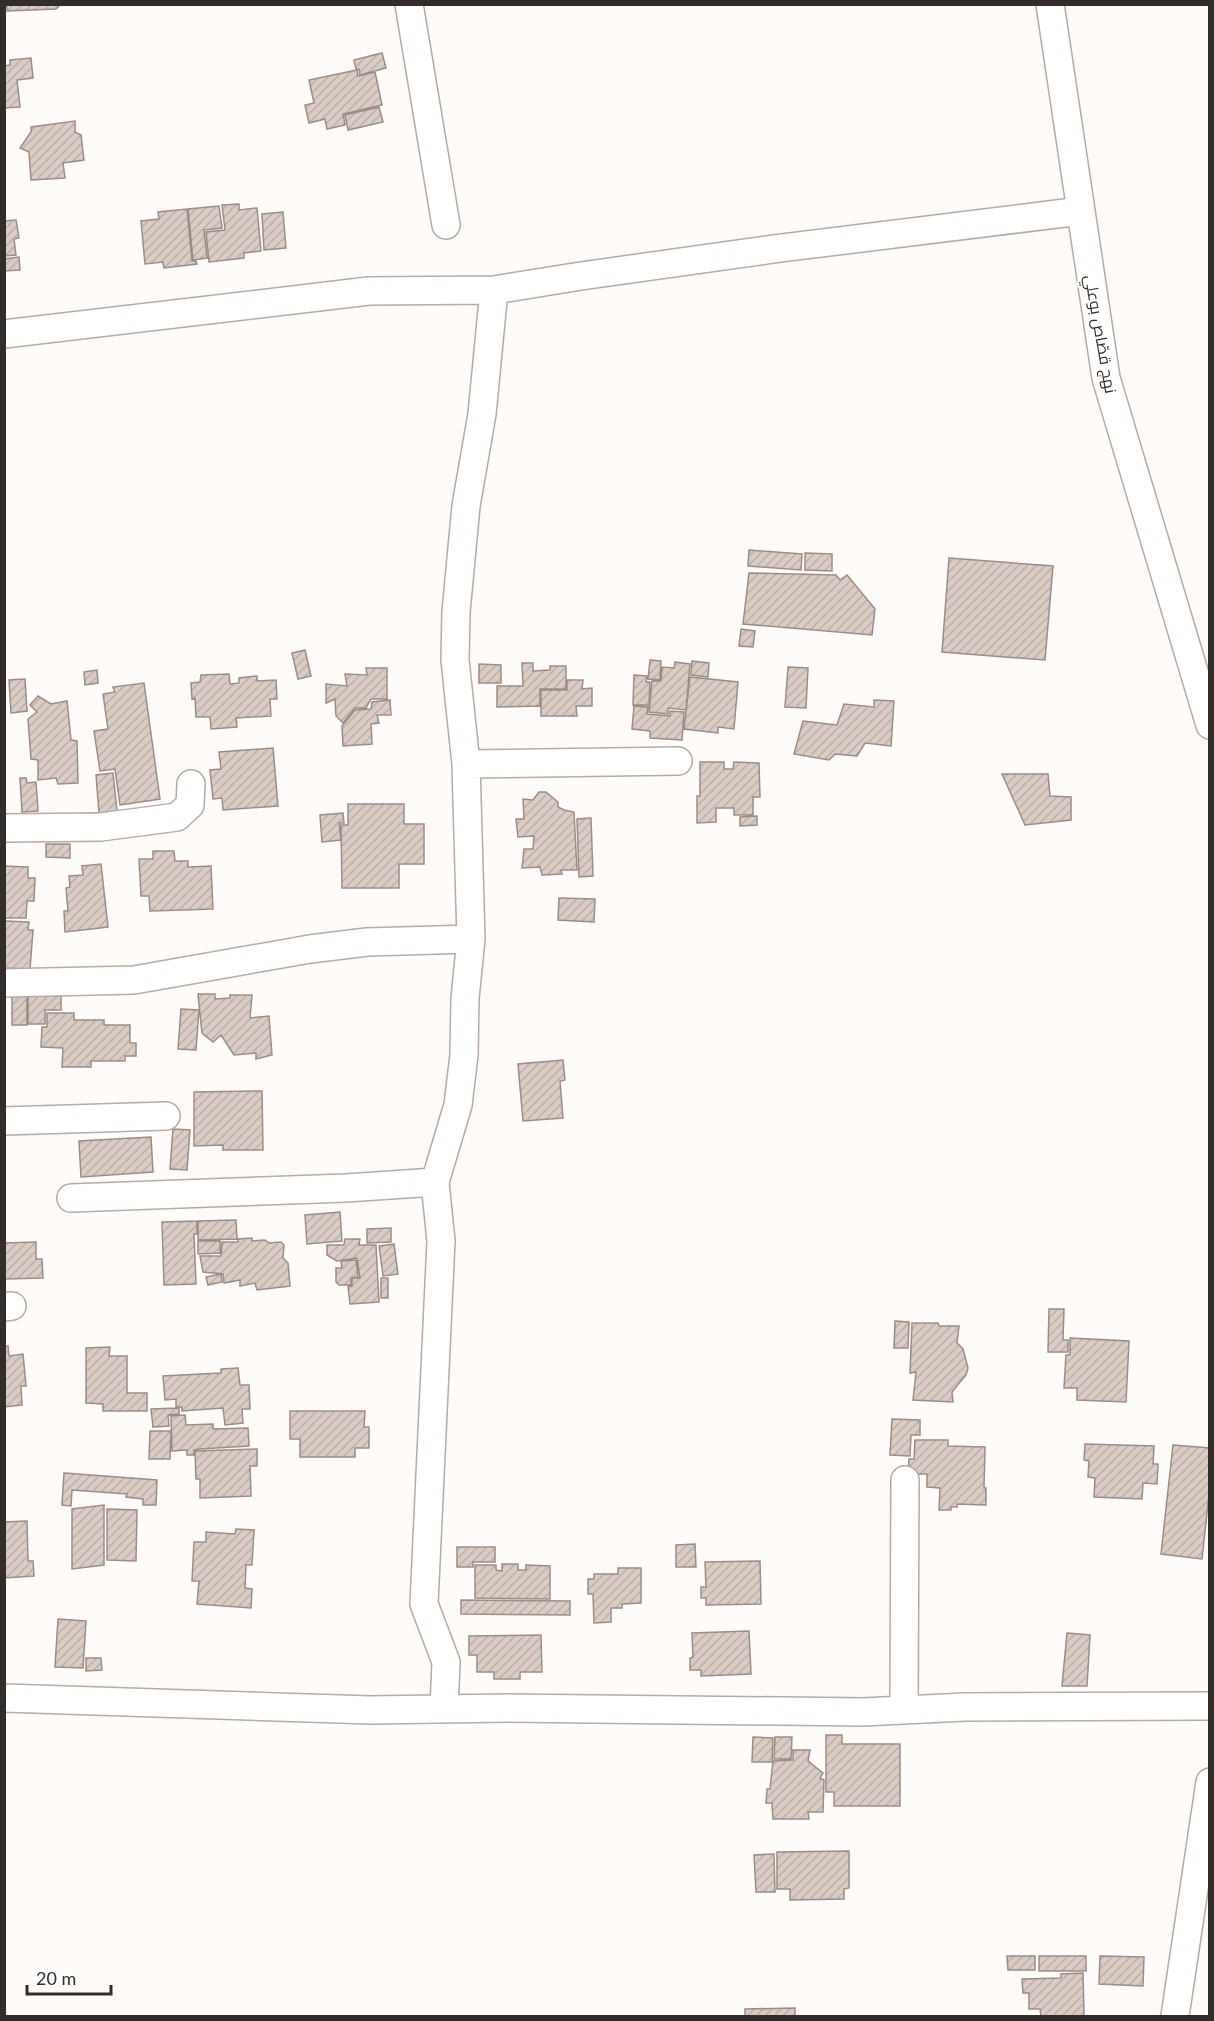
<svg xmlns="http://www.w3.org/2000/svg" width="1214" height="2021" viewBox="0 0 1214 2021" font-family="Lato,Cairo,sans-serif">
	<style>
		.building { fill: url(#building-hatch); stroke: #9a8d85; stroke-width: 1.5 }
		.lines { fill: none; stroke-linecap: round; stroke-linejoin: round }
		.minor-casing { stroke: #b7aaa2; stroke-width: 30 }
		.minor { stroke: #fff; stroke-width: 27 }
		.labels { text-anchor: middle; stroke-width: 4.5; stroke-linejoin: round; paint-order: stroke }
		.street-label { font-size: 16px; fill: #332d2a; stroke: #fff }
	</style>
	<defs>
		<pattern id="building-hatch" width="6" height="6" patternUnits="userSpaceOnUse" patternTransform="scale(1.5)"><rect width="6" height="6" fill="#daccc4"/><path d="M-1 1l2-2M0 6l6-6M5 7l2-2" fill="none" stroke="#bcb0a9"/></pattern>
	</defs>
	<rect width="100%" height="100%" fill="#fefbf9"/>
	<path class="building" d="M7 4H61L56 9 7 11Z
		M382 53 386 68 360 75 359 69H356L354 60Z
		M31 58 33 78 17 80 20 107 4 108V66L10 65V60Z
		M357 70 358 76 375 72 382 105 343 114 345 125 327 129 325 119 309 123 305 105 314 103 309 80Z
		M379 107 383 122 348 130 345 115Z
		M75 121V132L81 135 84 160 63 163 65 178 31 180 29 152 20 148 31 132V127Z
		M239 204V210L257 208 261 251 244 253V258L209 262 206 232 225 230 222 205Z
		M219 206 222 228 204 230 207 258 193 260 188 209Z
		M187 209 192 261H196L197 264 164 268 163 262 145 264 141 221 159 219 158 212Z
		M283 212 286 248 264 250 262 214Z
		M16 220 19 238 14 239 16 255 4 256V221Z
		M19 257 20 270 4 271V259Z
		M749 550 802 554 801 570 748 566Z
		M805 553 832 554V571L805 570Z
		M949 558 1053 566 1045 660 942 652Z
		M749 573 836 575 840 580 847 575 875 609 872 635 743 624Z
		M741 629 755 631 753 647 739 646Z
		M305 650 311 676 298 679 292 653Z
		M650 660 661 661 660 680 648 679Z
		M692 661 709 663 708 677 691 675Z
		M675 662 690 664 686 710 668 708V714L649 712 652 681H661L662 667 674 668Z
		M522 663H533V671L550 670V666H566V689H540V706L497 707V686H523Z
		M479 664 501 665V683H479Z
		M788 667 808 668 806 708 785 707Z
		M366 668H387V699H371L366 708H355L343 723 336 716 335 699 326 703V684L347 686 345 674 367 675Z
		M97 670 98 683 85 685 84 672Z
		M229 674 230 684 239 683V678L257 676V681L276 680 277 699H270L271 716 236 718 237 727 211 729 210 717H196L195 698 192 699 191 683 200 682 201 675Z
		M634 675 647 676 646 682H650L649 705H633Z
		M690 677 738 682 734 729 718 727V733L684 729Z
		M25 679 27 711 11 713 9 680Z
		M567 680H583L582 689 592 688V706H576L577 716H541V690H567Z
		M144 683 160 799 120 805 115 769 100 771 94 731 108 729 103 694 115 692 113 687Z
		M38 696 51 704 67 701 71 740 77 741 78 783 58 784 56 778 38 780V760L31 759 28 719 37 712 30 705Z
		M390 700 391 715H377L379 723 371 724 372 744 343 746 342 726 355 710 371 709 372 702Z
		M874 700 894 701 891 746 865 743 857 756 835 754 829 760 794 754 803 721 837 725 844 704 874 707Z
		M634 706 648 707 647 714 670 716V711L684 712 682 740 650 738V731L632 729Z
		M273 748 278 806 223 810 222 798 213 799 210 770 221 769 219 752Z
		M700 762H724V769H733L734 762 759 763 760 797H753V815H734V808H716V822L697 823V796H700Z
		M113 773 117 811 99 813 96 775Z
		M1002 774H1048L1050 796 1071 797V820L1025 825Z
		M20 778H26L27 783 36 782 38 811 22 812Z
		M539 792H546L558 802V807L564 810 574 812 577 870H561L562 874 542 875 540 867 522 868 524 849H533L534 836 518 837 516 819H524L523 799 533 800Z
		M348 804H404V824H424V864H399V888H342L341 825H348Z
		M343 813 344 823H339L341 840 322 842 320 815Z
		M757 816V825L740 826V817Z
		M591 818 593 876 579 877 577 819Z
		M46 844H70V858L46 857Z
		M153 851H174L175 861H188V867L211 866 213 909 150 911 149 896H141L139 859H153Z
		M101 864 108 927 65 932 64 911H68L66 888 70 887 69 876 83 875 82 866Z
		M4 866 28 867V878H35L34 901H27L26 918H4Z
		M559 898 595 899 594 922 558 920Z
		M5 921 29 922 28 930H33L30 969 4 968Z
		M198 994H215V999L230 998V995H252L250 1018 269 1016 272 1055 256 1059V1053L234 1055 221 1035 213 1042 202 1033Z
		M12 996H27V1025H12Z
		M28 996H61V1010H45V1024H28Z
		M181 1009 199 1010 196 1050 178 1049Z
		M47 1013H74V1020H104V1025H130V1043H136V1056H125V1061H91V1067H62L63 1048 41 1047 42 1027H47Z
		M563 1060 565 1080 560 1081 563 1118 523 1121 518 1064Z
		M262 1091 263 1150H223V1145L194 1146V1092Z
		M173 1129 190 1130 187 1170 170 1169Z
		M151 1137 153 1172 81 1177 79 1141Z
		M340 1212 342 1241 307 1244 305 1215Z
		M236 1220 237 1239 198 1240V1221Z
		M197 1221V1234H194L196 1284 164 1285 162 1222Z
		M391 1228V1242L367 1243V1229Z
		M252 1238V1241L265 1240 269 1243 281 1242 284 1245 283 1258 288 1263 290 1286 257 1290 255 1283 240 1286V1280L224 1283 223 1274 203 1272 200 1256H221L222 1242H238V1239Z
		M345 1239H360L359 1245H376L379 1302 350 1304 348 1286H352V1278H360L357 1258 337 1261 327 1255V1245H344Z
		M198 1241H220V1253L198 1254Z
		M36 1242V1259H42L43 1278 4 1279V1243Z
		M394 1244 398 1274 383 1276 379 1246Z
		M356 1260 358 1277 351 1278V1285H339L336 1282V1268H342L341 1261Z
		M221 1274 222 1282 208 1285 206 1277Z
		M381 1278H388V1298H381Z
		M1049 1309H1064L1063 1340H1068V1352H1048Z
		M895 1321 909 1322 908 1348H894Z
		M912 1323H938L939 1326H959L957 1343 963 1349 968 1368 966 1375 952 1392 953 1402 913 1400 916 1372 910 1373Z
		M1070 1338 1129 1341 1126 1402 1077 1400V1388H1064L1066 1355H1070Z
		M4 1346H8L9 1356 23 1354 26 1386H21L22 1405 4 1407Z
		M110 1347 109 1356H127V1393H147V1411H103V1404L86 1403V1348Z
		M238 1368 240 1385H249L250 1409H242L243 1423 225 1425 223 1408 182 1411V1407H176V1399L165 1400 163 1376 221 1373V1369Z
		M179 1408V1414L168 1415 169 1426 153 1427 151 1409Z
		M290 1411H365L364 1427H369V1448H355V1457H300V1439H290Z
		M185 1415 186 1425 213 1424V1429L248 1428 249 1446 199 1449 194 1450V1455H187V1450L172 1451 171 1416Z
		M892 1419 920 1420V1435H911L910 1456 890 1455Z
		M150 1431H171L170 1459H149Z
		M915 1440H948V1446L985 1447 984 1488H986V1505L957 1504V1507H951V1510H939L940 1488 927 1487V1474H908L909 1459H914Z
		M1085 1444 1154 1446 1153 1464H1158L1157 1484 1143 1483 1142 1499 1094 1497 1095 1478 1088 1477 1089 1461 1084 1460Z
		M1173 1445 1210 1448V1485L1202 1559 1161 1554Z
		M257 1449V1466H250L251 1496 200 1498V1479H196L195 1451Z
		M64 1473 157 1480 156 1505H143V1499L126 1497 127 1494 72 1490 71 1506 62 1505Z
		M104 1505V1565L72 1569V1509Z
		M107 1509 137 1510 136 1561 107 1560Z
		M27 1521 28 1561H33L34 1576 4 1578V1522Z
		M236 1529 254 1530 252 1565H246L245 1588 252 1589 251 1608 197 1604 199 1581H192L194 1542H206V1532L235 1534Z
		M695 1544 696 1567H676V1545Z
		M457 1547H495V1562H473V1567H457Z
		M760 1561 761 1604 706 1605V1598H701V1587H706L705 1562Z
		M502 1564H518V1570H526V1565L550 1566V1599L475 1598V1565H496V1570L502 1571Z
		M618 1568H641V1603L622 1604V1608H611V1622L594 1623 593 1594H588V1579H594V1574H618Z
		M461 1600 570 1601V1615L461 1614Z
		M58 1619 86 1621 83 1668 55 1667Z
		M749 1631 751 1674 701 1676V1670H690V1658L693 1657 692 1633Z
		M1067 1633 1090 1635 1087 1686H1062Z
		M541 1635 542 1672H520V1679H494V1672H477V1655H469V1636Z
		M86 1658H101L102 1670 86 1671Z
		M826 1735H842V1744H900V1806H834V1792H826Z
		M753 1737 773 1738 772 1762H752Z
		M775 1737H792L791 1759H774Z
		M793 1750H810L808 1761 823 1773 820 1778 824 1780 823 1812H808L809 1819H773L772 1803H766L767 1789H770L773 1761 793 1760Z
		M849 1851V1888L844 1889V1899L790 1900V1889H777V1852Z
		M774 1854 775 1892H756L754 1855Z
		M1007 1956H1035V1970H1008Z
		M1039 1956H1086V1971H1039Z
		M1100 1956 1144 1957 1143 1986 1099 1984Z
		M1083 1973 1084 2016H1041L1040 2009H1029V1993H1023L1022 1979 1061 1978V1974Z
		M795 2008V2016H745V2009Z"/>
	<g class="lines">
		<g class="minor-casing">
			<path id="minor" d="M409 4 446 225
				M1050 4 1106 378 1210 725
				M4 334 369 291 494 290 581 276 781 248 1081 211
				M466 764 678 761
				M4 828 101 827 177 817 190 805 191 784
				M4 983 134 980 310 949 367 942 471 939 466 764 455 660 456 612 466 506 482 414 494 290
				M4 1121 166 1116
				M435 1182 441 1241 424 1604 446 1662 444 1709
				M71 1198 346 1188 435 1182 458 1105 464 1055 465 998 471 939
				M4 1307 12 1306
				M4 1698 370 1710 507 1708 863 1712 965 1707 1210 1706
				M904 1709 905 1480
				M1175 2016 1210 1782"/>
		</g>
		<use href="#minor" class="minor"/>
	</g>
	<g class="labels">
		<g class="street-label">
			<text transform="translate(1101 334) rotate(80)" y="6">نهج قصّاص بوعلي</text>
		</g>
	</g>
	<rect width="1214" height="2021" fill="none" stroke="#332d2a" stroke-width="12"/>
	<path d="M27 1985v9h84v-9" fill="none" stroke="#332d2a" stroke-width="3"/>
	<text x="36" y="1985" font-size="18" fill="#332d2a" stroke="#ffffff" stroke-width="4.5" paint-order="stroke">20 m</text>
</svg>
